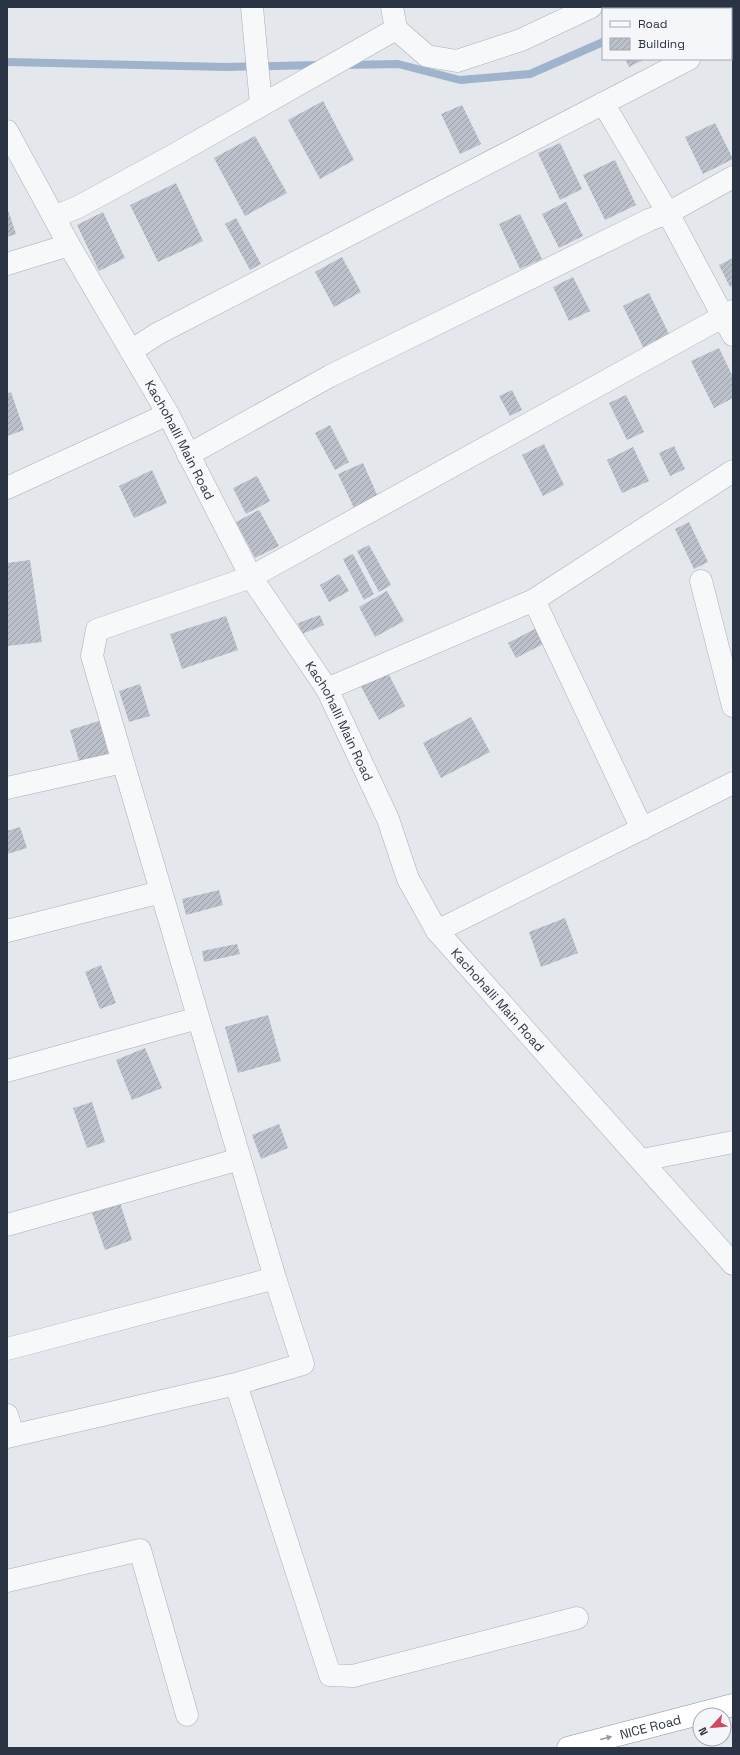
<svg xmlns="http://www.w3.org/2000/svg" width="740" height="1755" viewBox="0 0 740 1755" font-family="'Space Grotesk',sans-serif">
	<style>
		.lines { fill: none; stroke-linecap: round; stroke-linejoin: round }
		.stream { stroke: #9fb4cc; stroke-width: 8 }
		.building { fill: url(#building-hatch) }
		.minor-casing { stroke: #a9aeb7; stroke-width: 23 }
		.tertiary-casing { stroke: #a9aeb7; stroke-width: 23 }
		.motorway-casing { stroke: #8b94a3; stroke-width: 23 }
		.minor { stroke: #f7f8fa; stroke-width: 22 }
		.tertiary { stroke: #f7f8fa; stroke-width: 22 }
		.motorway { stroke: #fff; stroke-width: 22 }
		.oneway { fill: #959aa2 }
		.labels { text-anchor: middle; stroke-width: 4; stroke-linejoin: round; paint-order: stroke }
		.street-label { font-size: 13px; fill: #2b3445; stroke: #f4f6f9 }
	</style>
	<defs>
		<pattern id="building-hatch" width="6" height="6" patternUnits="userSpaceOnUse"><rect width="6" height="6" fill="#bbc0ca"/><path d="M-1 1l2-2M0 6l6-6M5 7l2-2" fill="none" stroke="#989da6"/></pattern>
	</defs>
	<rect width="100%" height="100%" fill="#e4e7ec"/>
	<g class="lines">
		<path class="stream" d="M677 9 683 7
			M7 62 226 67 320 65
			M344 65 398 64 460 80 530 74 603 42"/>
	</g>
	<path class="building" d="M625 59H645L629 67Z
		M323 101 354 160 320 179 288 120Z
		M462 105 481 144 460 154 441 114Z
		M715 123 733 159 703 174 685 137Z
		M255 136 287 193 245 216 214 158Z
		M560 143 582 189 560 200 538 153Z
		M615 160 636 205 605 220 583 175Z
		M176 183 203 241 158 262 130 205Z
		M566 202 583 236 559 248 542 214Z
		M7 207 16 234 7 237Z
		M103 212 125 258 99 271 77 225Z
		M520 214 542 259 520 269 499 224Z
		M236 218 261 264 250 270 225 224Z
		M342 257 361 292 334 307 315 272Z
		M733 258V286L730 287 719 265Z
		M573 277 590 311 569 321 553 287Z
		M649 293 669 334 643 347 623 306Z
		M719 348 733 377V398L714 408 691 361Z
		M512 390 522 410 510 416 499 396Z
		M11 392 24 430 7 436V394Z
		M626 395 644 432 627 440 609 403Z
		M330 425 349 462 335 470 315 433Z
		M544 444 564 485 543 496 522 455Z
		M674 446 685 469 670 476 659 453Z
		M633 447 649 481 622 493 607 460Z
		M363 463 378 497 354 508 338 474Z
		M152 470 167 503 134 518 119 486Z
		M257 476 270 501 246 514 233 488Z
		M259 510 279 546 255 558 236 522Z
		M689 522 708 562 694 569 675 529Z
		M369 545 391 585 379 592 357 551Z
		M353 554 374 594 364 600 343 559Z
		M30 560 42 642 7 646V563Z
		M339 574 349 591 329 602 320 585Z
		M387 591 404 621 375 637 359 607Z
		M320 615 324 625 302 634 298 623Z
		M226 616 238 650 182 669 170 634Z
		M535 629 543 644 516 658 508 643Z
		M385 667 405 706 379 720 358 681Z
		M140 684 150 716 129 722 119 691Z
		M471 717 490 752 441 778 423 743Z
		M99 721 109 755 80 764 70 730Z
		M20 827 27 848 7 854V831Z
		M219 890 223 905 186 915 182 899Z
		M565 918 578 953 541 967 529 932Z
		M237 944 240 954 204 962 202 951Z
		M101 965 116 1003 100 1009 85 972Z
		M268 1015 281 1061 238 1073 225 1027Z
		M145 1048 162 1088 132 1100 116 1060Z
		M92 1102 105 1142 87 1148 73 1108Z
		M279 1124 288 1148 261 1159 252 1135Z
		M119 1200 132 1240 105 1250 91 1210Z"/>
	<g class="lines">
		<g class="minor-casing">
			<path id="minor" d="M252 7 261 105
				M396 29 427 56 457 61 521 40 591 7
				M731 37 733 36
				M603 103 668 213 733 335
				M54 217 78 207 172 156 396 29 392 7
				M7 264 69 245
				M131 351 157 334 689 59
				M188 455 330 376 649 220 668 213 733 177
				M7 488 168 414
				M701 581 733 706
				M534 600 642 829
				M327 689 534 600 733 471
				M123 762 92 656 97 630 251 577 733 311
				M7 788 123 762 275 1278 303 1364 236 1384 7 1437
				M7 931 161 892
				M437 931 733 783
				M7 1071 198 1018
				M642 1160 733 1142
				M7 1225 240 1159
				M7 1349 275 1278
				M236 1384 330 1675 353 1676 577 1618
				M7 1415 13 1435
				M7 1581 140 1550 187 1715"/>
		</g>
		<g class="tertiary-casing">
			<g id="tertiary">
				<path id="s1" d="M7 131 69 245 168 414 251 577 327 689 388 819 408 879 437 931 733 1264"/>
			</g>
		</g>
		<g class="motorway-casing">
			<g id="motorway">
				<path id="s2" d="M568 1748 733 1705"/>
			</g>
		</g>
		<use href="#minor" class="minor"/>
		<use href="#tertiary" class="tertiary"/>
		<use href="#motorway" class="motorway"/>
	</g>
	<defs><path id="oneway-solid" d="M-6-.8H1V-3.2L6.5 0L1 3.2V.8H-6Z"/></defs>
	<use class="oneway" href="#oneway-solid" transform="translate(606 1738) rotate(-14)"/>
	<g class="labels">
		<g class="street-label">
			<text dy="5" stroke="none"><textPath href="#s1" startOffset="354">Kachohalli Main Road</textPath></text>
			<text dy="5" stroke="none"><textPath href="#s1" startOffset="678">Kachohalli Main Road</textPath></text>
			<text dy="5" stroke="none"><textPath href="#s1" startOffset="1002">Kachohalli Main Road</textPath></text>
			<text dy="5" stroke="none"><textPath href="#s2" startOffset="85">NICE Road</textPath></text>
		</g>
	</g>
	<rect width="740" height="1755" fill="none" stroke="#2b3445" stroke-width="16"/>
	<rect x="602" y="8" width="130" height="52" fill="#f4f6f9" stroke="#a4a8b1"/>
	<rect x="610" y="21" width="20" height="6" fill="#f7f8fa" stroke="#a4a8b1"/>
	<text x="638" y="28" font-size="12" fill="#2b3445">Road</text>
	<rect x="610" y="38" width="20" height="12" fill="url(#building-hatch)" stroke="#a4a8b1"/>
	<text x="638" y="48" font-size="12" fill="#2b3445">Building</text>
	<g transform="translate(712 1727) rotate(243)"><circle r="19" fill="#f4f6f9" stroke="#a4a8b1"/>
	<path d="M0-3L7 15L0 10L-7 15Z" fill="#d1495b"/>
	<text y="-6" font-size="11" font-weight="bold" text-anchor="middle" fill="#2b3445">N</text>
	</g>
</svg>
